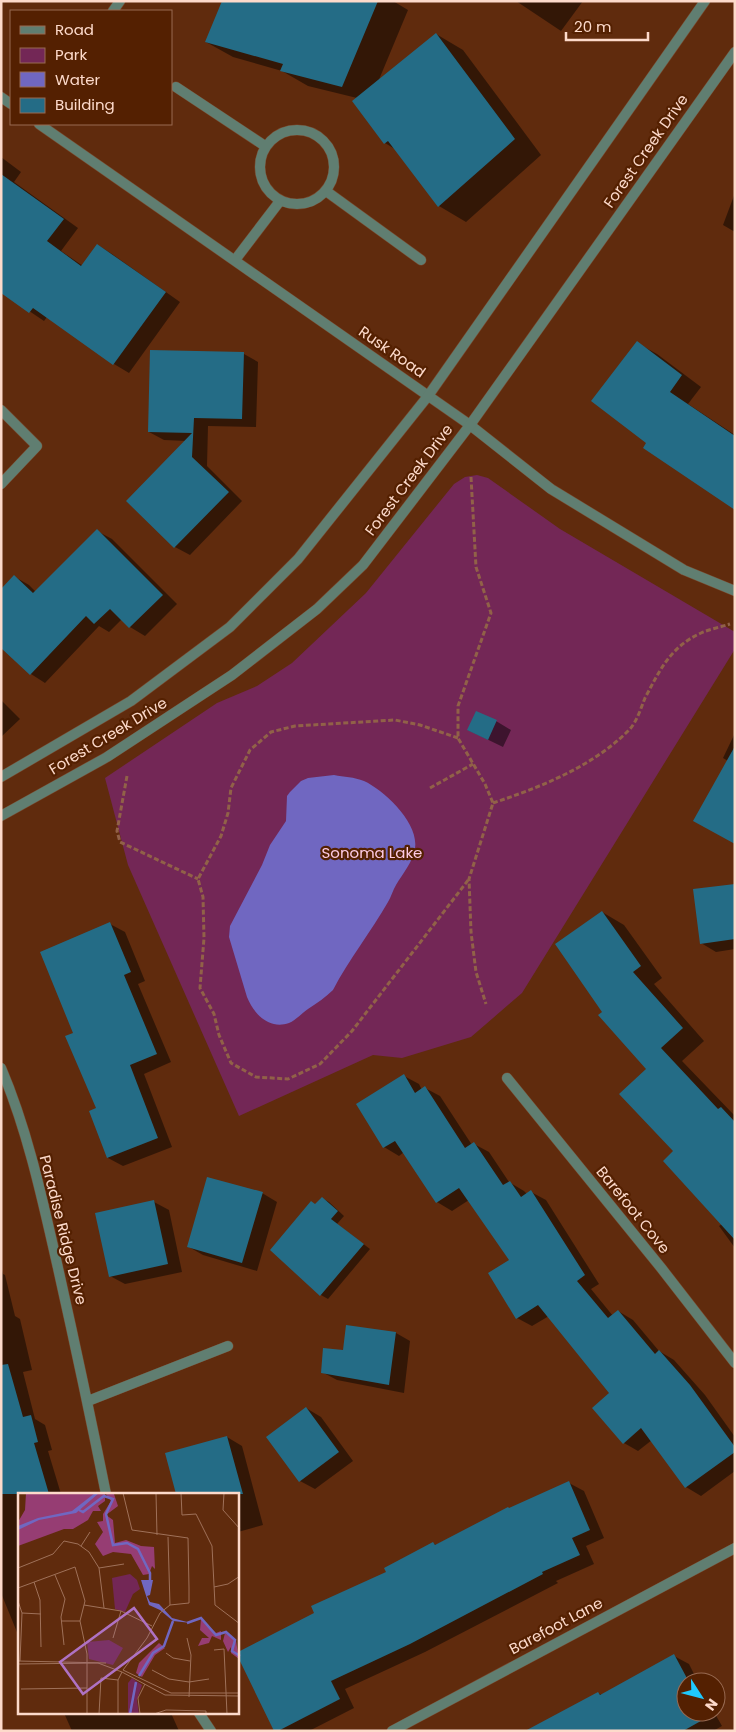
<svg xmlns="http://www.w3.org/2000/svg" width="736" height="1732" viewBox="0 0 736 1732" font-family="Poppins,sans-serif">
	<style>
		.green { fill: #732756 }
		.water { fill: #7067c1 }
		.shadow { fill: #0007 }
		.building { fill: #246c86 }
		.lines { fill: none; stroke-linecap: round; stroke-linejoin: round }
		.service-casing { stroke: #79472b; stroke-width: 11 }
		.minor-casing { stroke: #79472b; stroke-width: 11 }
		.tertiary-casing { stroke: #79472b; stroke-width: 11 }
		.path { stroke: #916148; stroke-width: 3; stroke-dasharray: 5 2.5; stroke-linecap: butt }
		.service { stroke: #607e71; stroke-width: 10 }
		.minor { stroke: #607e71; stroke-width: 10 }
		.tertiary { stroke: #607e71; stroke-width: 10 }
		.labels { text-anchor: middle; stroke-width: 4.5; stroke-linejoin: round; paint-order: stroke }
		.street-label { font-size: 15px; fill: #fddacb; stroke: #542001 }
		.park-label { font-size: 15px; fill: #fccae4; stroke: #542001 }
		.inset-river { fill: none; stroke: #7067c1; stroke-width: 2.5 }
		.inset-road { fill: none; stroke: #9f7159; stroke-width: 1 }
		.view { fill: #af72c4; fill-opacity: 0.15; stroke: #af72c4; stroke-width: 2.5 }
		.inset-edge { fill: none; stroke: #fddacb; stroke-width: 2.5 }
	</style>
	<rect width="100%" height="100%" fill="#602b0d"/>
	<path class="green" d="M477 475 488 478 560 529 735 632V649L522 993 471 1037 402 1058 373 1055 239 1116 128 865 105 778 217 703 257 686 292 663 366 593 454 484 465 477Z"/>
	<path class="water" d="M334 775C344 777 354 777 364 781 384 790 419 823 415 848 413 862 403 873 396 885 393 890 391 897 388 902 371 932 349 959 333 990 326 997 317 1003 308 1009 302 1013 296 1020 289 1023 269 1030 254 1014 247 997L229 937 230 926 262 865 270 845 286 821 287 796 290 792 301 781 308 778Z"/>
	<path class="shadow" d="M223 1H393L408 10 378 82 436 34 463 50 541 155 466 222 439 206 395 149 385 143 357 98 308 86 282 71 233 57 206 42Z
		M516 1H583L561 31Z
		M1 157 21 172 14 182 78 228 61 251 83 266 98 245 112 254 180 302 129 373 114 364 47 317 44 321 1 292Z
		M735 193V232L723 225Z
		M637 343 657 354 701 387 688 404 735 435V508L648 443Z
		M244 354 258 362 256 427 208 426 207 466 242 501 190 555 175 547 187 441 164 440 149 432Z
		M97 531 112 539 177 604 145 636 130 627 122 619 109 632 99 626 45 683 31 674 15 577 29 585 36 592Z
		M1 700 20 719 1 737Z
		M496 721 511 730 503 747 468 730Z
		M735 733V843L728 761 723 758Z
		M735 885V949L716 952 701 943Z
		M602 912 624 925 662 978 654 984 704 1041 682 1061 735 1116V1248L719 1226 722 1224 674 1151 648 1069 604 1012Z
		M110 924 125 932 145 981 138 984 171 1062 144 1074 172 1147 123 1166 108 1158 97 1109Z
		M404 1076 419 1084 422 1090 425 1088 440 1096 472 1145 474 1144 489 1152 509 1182 524 1191 527 1194 531 1192 546 1200 599 1284 591 1289 613 1316 618 1311 633 1320 659 1351 674 1360 705 1395 735 1437V1471L701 1496 686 1487 652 1440 638 1451 624 1443 611 1393 549 1316 532 1326 517 1318 511 1260 469 1200 452 1211 437 1202 404 1152 399 1156 384 1147Z
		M262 1193 277 1202 257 1271 203 1255 189 1247Z
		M322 1198 329 1202 344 1216 337 1224 370 1249 328 1299 321 1295 272 1250Z
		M154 1202 169 1210 182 1272 125 1284 110 1276Z
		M1 1266 3 1274 5 1275 15 1316 20 1319 32 1370 23 1372 35 1419 45 1425 52 1450 48 1451 61 1494H19V1637L1 1593Z
		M396 1333 410 1341 404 1393 337 1380 322 1372Z
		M306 1408 321 1417 353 1461 315 1489 300 1481Z
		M227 1437 242 1446 263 1525 238 1532V1494H177L166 1454Z
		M569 1483 584 1491 604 1538 586 1546 594 1564 556 1581 558 1583 425 1652 345 1689 354 1708 309 1731H276L238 1653 316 1614 388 1572 433 1543 436 1545 509 1509Z
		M674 1656 689 1664 698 1682H686V1712H714L722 1726 713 1731H540L598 1693 602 1695Z
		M64 1713H171L179 1731H72Z"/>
	<path class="building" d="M222 1H378L342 87 280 71 283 64 205 42Z
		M436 33 515 139 438 207 388 141 384 144 352 101Z
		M1 174 64 219 47 241 81 266 97 244 166 292 113 365 33 308 29 313 1 293Z
		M637 341 682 375 670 392 735 436V510L643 448 646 443 591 401Z
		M150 350 244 352 242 419 194 418 192 457 229 492 174 548 126 501 192 433 148 432Z
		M97 529 163 595 129 628 110 609 94 624 86 616 30 675 1 648V589L14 575 33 593Z
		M476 711 497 720 488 740 467 730Z
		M735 746V844L693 821Z
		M735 884V939L700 944 693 889Z
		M602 911 641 966 633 972 683 1028 661 1048 718 1109 721 1107 735 1122V1240L663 1161 673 1151 619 1094 646 1069 598 1015 602 1012 555 944Z
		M110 922 131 972 124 975 157 1054 130 1065 158 1138 107 1158 89 1111 96 1108 65 1036 73 1033 40 952Z
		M404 1074 415 1093 425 1086 465 1148 474 1142 503 1185 510 1181 521 1197 531 1190 585 1275 577 1281 608 1318 618 1310 655 1354 659 1350 690 1385 735 1447V1452L685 1488 641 1428 623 1444 592 1408 609 1393 538 1305 516 1319 488 1273 509 1260 459 1188 436 1203 395 1141 383 1148 356 1104Z
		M207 1177 263 1192 242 1263 187 1247Z
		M322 1197 338 1211 331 1219 364 1244 320 1296 270 1250 311 1201 315 1204Z
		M154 1200 168 1264 109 1277 95 1213Z
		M346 1325 396 1332 389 1385 321 1373 323 1348 343 1350Z
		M8 1364 23 1417 31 1415 38 1442 34 1443 49 1494H1V1365Z
		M306 1407 339 1452 299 1482 266 1437Z
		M227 1436 243 1494H176L165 1453Z
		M569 1481 590 1530 572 1538 580 1555 542 1572 543 1574 410 1644 331 1681 340 1699 278 1731H274L238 1657V1652L314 1613 311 1606 386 1572 384 1568 433 1542 435 1545 508 1507 509 1508Z
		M674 1654 689 1682H686V1712H705L708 1717 683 1731H525L598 1692 600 1695Z"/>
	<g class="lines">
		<g class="service-casing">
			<path id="service" d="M176 87 265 146
				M260 167a37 37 0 1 1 74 0a37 37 0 1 1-74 0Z
				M326 191 421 260
				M235 260 280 201"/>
		</g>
		<g class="minor-casing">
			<path id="minor" d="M113 11 120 1
				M1 97 11 104
				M39 124 470 425 551 489 684 570 735 591
				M1 410 37 446 1 484
				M1 1068C28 1131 43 1202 58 1268 75 1344 91 1419 106 1494
				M507 1078 662 1269 735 1363
				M88 1401 228 1346
				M199 1713 211 1731
				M392 1731 735 1548"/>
		</g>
		<g class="tertiary-casing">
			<path id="tertiary" d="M1 777 131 701 230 627 298 559 428 396 705 1
				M1 816 107 757 232 675 317 609 363 565 470 425 735 52"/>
		</g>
		<path class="path" d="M471 477 476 567 491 613 458 706V738L485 784 493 803 469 879 471 932 476 972 486 1004
			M458 738 420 725 395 720 295 726 271 732 250 750 231 788 228 813 221 836 198 879 203 897 204 938 200 988 214 1014 219 1035 231 1063 256 1077 288 1079 320 1064 352 1031 469 879
			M127 776 117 831 120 842 198 879
			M430 788 473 764
			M493 803C541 787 594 766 630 729 637 721 641 708 645 698 660 670 670 647 701 633 710 629 721 627 730 624"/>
		<use href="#service" class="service"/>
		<use href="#minor" class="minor"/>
		<use href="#tertiary" class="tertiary"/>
	</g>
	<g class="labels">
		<g class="street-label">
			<text transform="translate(646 151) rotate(-55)" y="5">Forest Creek Drive</text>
			<text transform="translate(392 352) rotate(35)" y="5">Rusk Road</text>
			<text transform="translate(409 480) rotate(-53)" y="5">Forest Creek Drive</text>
			<text transform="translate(108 736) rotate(-31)" y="5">Forest Creek Drive</text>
			<text transform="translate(633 1210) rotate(51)" y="5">Barefoot Cove</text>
			<text transform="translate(63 1230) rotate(76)" y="5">Paradise Ridge Drive</text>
			<text transform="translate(556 1626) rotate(-28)" y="5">Barefoot Lane</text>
		</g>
		<g class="park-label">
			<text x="372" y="858">Sonoma Lake</text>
		</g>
	</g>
	<g transform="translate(18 1493)">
		<rect width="221" height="221" fill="#602b0d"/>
		<path d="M112 81 119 87 122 96 115 101 107 119 97 116 94 85ZM91 147 105 155 95 172 71 166 69 149ZM114 185 124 192 119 207 121 221H110V190Z" fill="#732756"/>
		<path d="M8 0H87V8L80 13 83 18H75L70 27 55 36H46L0 53V29L7 17ZM88 1H96L100 13 88 22 95 27 97 50 108 47 123 53 136 54 137 76 134 73 131 81 125 82 113 61 95 59 85 63 77 51 85 39 79 29 85 28V21L93 8ZM183 126 198 140 203 138V147L194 143 191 150 180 153 184 145H191L182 137ZM207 140 218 148 221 166 213 160V154L210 159 205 148ZM141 150 147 155 137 162 124 184 118 180 121 170Z" fill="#963d73"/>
		<path d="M77 0H81L58 20 21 27 0 37V33L20 25 54 18ZM123 87H135L132 102 129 103 132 109 141 111 154 125 173 130 155 128 142 117 131 112Z" fill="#7067c1"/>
		<path class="inset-river" d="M61 17 65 19 86 3 95 6 88 21 95 52 109 50 120 56 132 80V90M169 130 183 125 198 142 208 139 217 147 214 158 222 163M121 183 135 160 146 153 155 128M112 221 118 189"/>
		<path class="inset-road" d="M105 0 114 37 170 45 171 95V110L152 112 142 120 129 145 105 177M138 0 139 42M163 0 164 22 178 21M206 0 205 17 222 36M178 21 194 53 197 112 222 131M150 44 152 112M63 53 72 39M0 75 35 61 46 48 60 51 71 59 81 75 86 115M81 75 106 71M37 82 47 106 43 124 46 152M16 89 22 107 23 154M196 94 210 91 222 83M0 95 57 74 67 108 62 128 69 161V221M0 108 4 120 2 168M66 112 103 118 134 133M4 120 23 121M43 128H62M95 145 103 118M169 145 173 162 171 204M196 157 206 156 209 221M148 160 155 165 172 168M0 168 88 170M0 171 80 170 104 179 147 202 222 203M105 177 153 200H222M134 177 151 186 171 189M171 189 191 186M3 196 69 195M81 221 83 185 100 187M100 221V187L104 179M122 221 120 205 127 191M136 221 148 217 188 218V221"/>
		<path class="view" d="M116 115 139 146 65 201 42 169Z"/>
		<rect width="221" height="221" class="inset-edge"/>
	</g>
	<rect width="736" height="1732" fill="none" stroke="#fddacb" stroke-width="5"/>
	<rect x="10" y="10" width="162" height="115" fill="#542001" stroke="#986a52"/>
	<rect x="20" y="26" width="25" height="8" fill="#607e71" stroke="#986a52"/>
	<text x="55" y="35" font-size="15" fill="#fddacb">Road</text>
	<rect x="20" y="48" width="25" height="15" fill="#732756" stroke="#986a52"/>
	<text x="55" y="60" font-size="15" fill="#fddacb">Park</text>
	<rect x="20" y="72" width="25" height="15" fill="#7067c1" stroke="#986a52"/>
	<text x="55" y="85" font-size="15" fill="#fddacb">Water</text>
	<rect x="20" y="98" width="25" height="15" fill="#246c86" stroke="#986a52"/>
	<text x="55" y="110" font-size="15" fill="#fddacb">Building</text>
	<g transform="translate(701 1697) rotate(126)"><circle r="24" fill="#542001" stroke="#986a52"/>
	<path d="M0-4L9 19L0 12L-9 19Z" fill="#1fc9fd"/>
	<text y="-8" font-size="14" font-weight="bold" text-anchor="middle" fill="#fddacb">N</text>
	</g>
	<path d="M566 32v8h82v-8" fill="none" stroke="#fddacb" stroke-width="2.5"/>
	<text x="574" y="32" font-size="15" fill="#fddacb" stroke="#542001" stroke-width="4" paint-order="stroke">20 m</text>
</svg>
